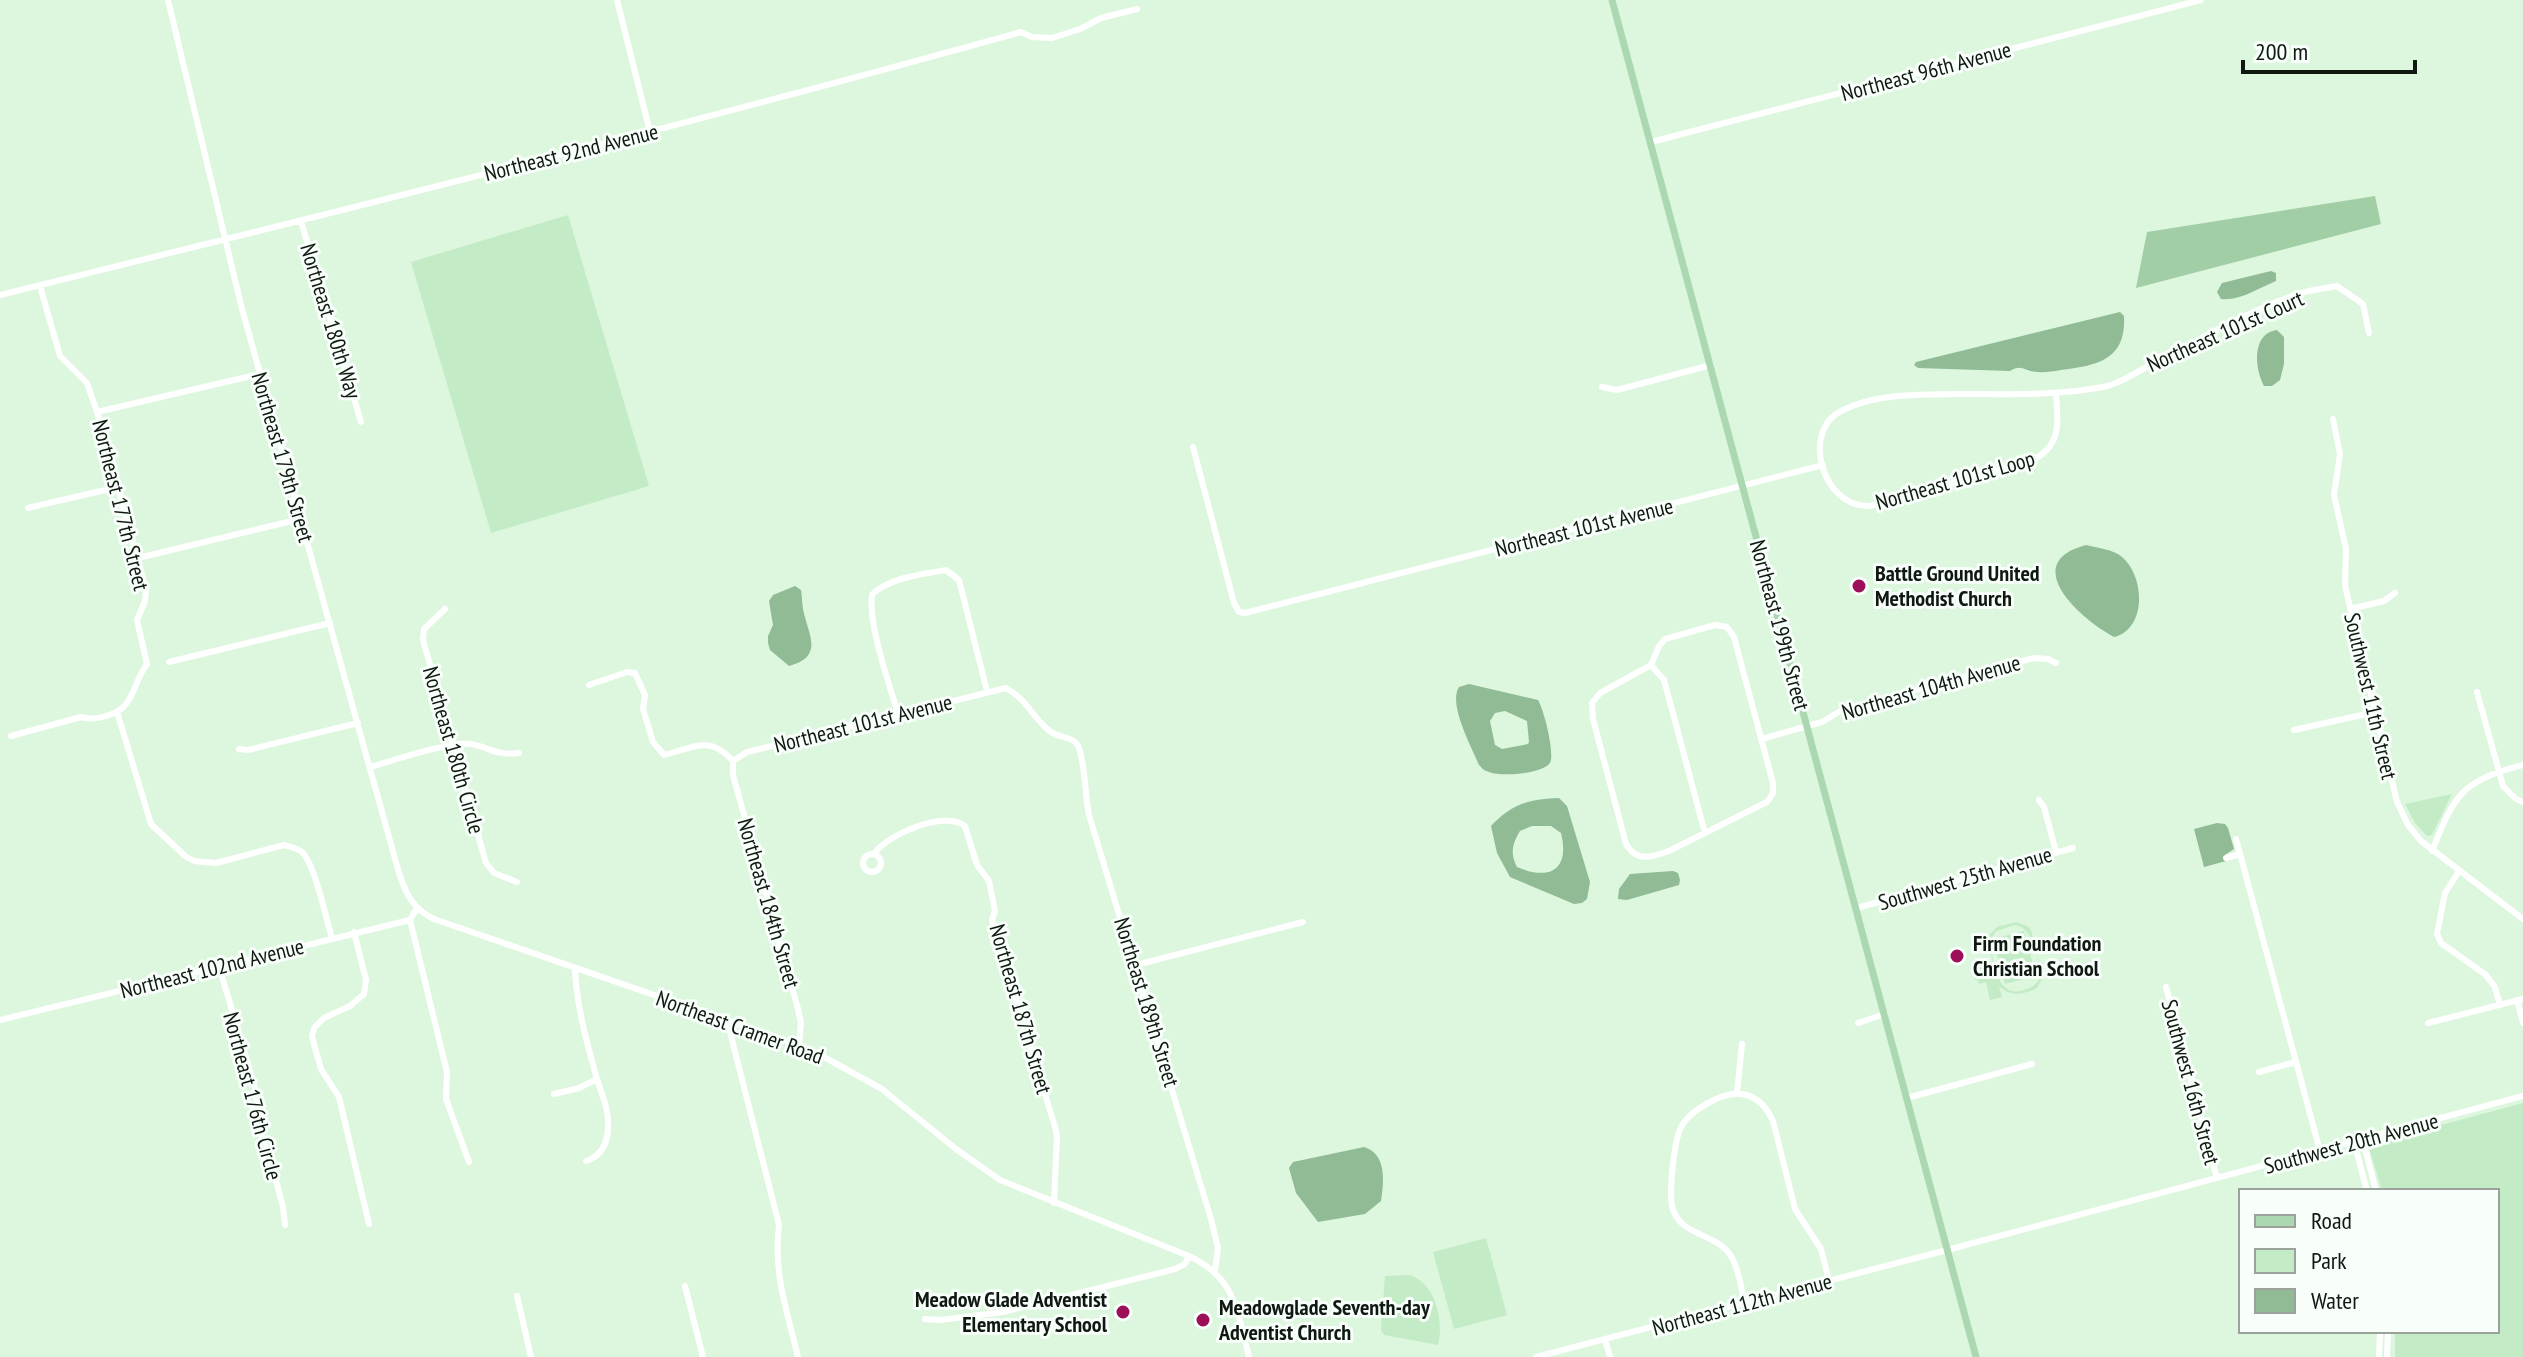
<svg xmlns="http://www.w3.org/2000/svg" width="2523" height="1357" viewBox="0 0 2523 1357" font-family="'PT Sans Narrow',sans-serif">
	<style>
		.green { fill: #c3ebc6; fill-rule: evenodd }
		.forest { fill: #a2cea5 }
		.water { fill: #90bb94; fill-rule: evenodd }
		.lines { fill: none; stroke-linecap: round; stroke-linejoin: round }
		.minor { stroke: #fff; stroke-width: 6 }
		.major { stroke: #abd8b0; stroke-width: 7 }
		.poi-dot { fill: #9e0f5a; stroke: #f8fef9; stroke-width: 3 }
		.labels { text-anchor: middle; stroke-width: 6; stroke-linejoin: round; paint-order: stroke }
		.street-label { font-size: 22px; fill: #101911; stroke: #f8fef9 }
		.poi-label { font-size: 22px; font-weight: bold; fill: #101911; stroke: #f8fef9; text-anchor: start }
	</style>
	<rect width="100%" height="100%" fill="#ddf7df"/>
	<path class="green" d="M568 215 649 486 491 533 411 262Z
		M2452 794 2432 835 2427 836 2415 823 2405 804Z
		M2016 922 2027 926 2031 930 2043 977 2037 988C2024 995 2010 997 1999 986L2002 997 1990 1000 1986 982 1979 984 1978 980H1975L1971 966 1986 962 1991 965 1997 981 1987 937 1997 927ZM2015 925C2034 928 2039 959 2040 977 2036 986 2030 989 2020 991 1996 996 1993 959 1990 941L1996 931Z
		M2024 931 2036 976 2005 984 1993 939Z
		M2523 1103V1357H2395V1331H2497V1191H2382L2370 1151 2374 1143Z
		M1486 1238 1507 1315 1454 1329 1433 1252Z
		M1410 1275C1436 1284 1444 1321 1438 1345L1384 1335 1381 1330 1385 1276Z"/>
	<path class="forest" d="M2375 196 2381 224 2136 288 2147 232Z"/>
	<path class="water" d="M2271 271 2276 273V281C2259 288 2240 301 2221 299L2217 292 2222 283Z
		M2120 312 2124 316C2126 356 2103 364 2069 369 2059 370 2048 373 2038 372 2025 372 2022 363 2010 371L1918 368 1914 365 1916 362Z
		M2277 330 2284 337V364L2280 380 2272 386H2264C2254 368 2252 333 2277 330Z
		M2086 545C2097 548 2113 549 2122 557 2145 576 2147 629 2114 637 2080 619 2018 563 2086 545Z
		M795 586 801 590C802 596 802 603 803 609 808 635 825 656 789 666L770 650 768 643V636L773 625 769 601 773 595Z
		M1469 684 1538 700C1544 710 1555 753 1550 763 1542 774 1501 777 1489 772 1483 770 1483 769 1479 765 1471 746 1448 704 1459 687ZM1505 711 1527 721 1529 742 1528 744 1502 749 1495 745 1490 721 1495 713Z
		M1559 798 1567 806 1590 882 1587 899 1582 903 1574 904 1510 877 1497 853 1491 826C1512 804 1529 799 1559 798ZM1532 826H1551L1561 833C1570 870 1550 881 1517 867 1510 854 1512 844 1520 831Z
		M2217 823 2225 824 2228 828 2234 849 2225 855 2226 861 2204 867 2194 829Z
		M1673 871 1678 873 1680 880 1679 885 1627 900 1618 899 1619 889 1630 874Z
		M1364 1147C1387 1154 1384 1181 1381 1201L1365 1214 1318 1222 1296 1193 1289 1168 1293 1162Z"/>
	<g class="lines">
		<path class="minor" d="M168 0 241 305 399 873C406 894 413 909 434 919L799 1045 824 1057 882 1089 956 1149 1000 1180 1189 1256C1236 1278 1237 1311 1249 1357
			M617 0 650 132
			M1651 142 2201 0
			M301 221 361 422
			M0 295C341 211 683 126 1021 32L1032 37 1052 38 1080 29 1101 18 1137 9
			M1602 387 1617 390 1711 365
			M2056 394C2058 425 2062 447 2029 462L1870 506C1823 509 1799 430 1843 410 1879 393 1918 395 1957 394 2006 394 2054 396 2103 387 2121 384 2146 366 2163 358 2206 336 2250 311 2295 295 2308 290 2323 289 2337 286L2363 304 2369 333
			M97 412 260 374
			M2333 419 2340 454 2334 495 2346 549 2345 586 2397 802 2408 825 2421 841 2523 919
			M1193 447 1234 603 1239 612 1245 613 1823 465
			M28 508 118 487
			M138 558 300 519
			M445 609 424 629 423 640 486 863 494 873 517 882
			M2350 609 2384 601 2395 593
			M1715 625 1727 627 1734 637 1773 783V793L1767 802 1669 851C1652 857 1637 863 1626 844L1593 719 1592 703 1600 693 1651 665 1659 646 1665 639Z
			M169 662 330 623
			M1651 665 1664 680 1705 833
			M589 685 627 672 635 673 645 695 643 709 653 742 664 755C695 747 710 735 733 761
			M2477 692 2503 786 2516 799 2523 802
			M117 712 151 824 185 856 194 861 216 863 284 845C290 847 297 848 302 852 315 864 326 919 332 938
			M898 714C889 683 868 625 872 595 885 579 926 573 946 570L959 580 987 691
			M2294 730 2375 712
			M11 736 81 717C92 720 101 718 112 714 135 705 133 682 147 664L137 620 145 601 146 589 97 412 87 383 60 356 40 286
			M1762 739 1822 722 1842 710 2034 658 2048 659 2056 663
			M239 749 248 750 358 723
			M733 761 747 752 1006 688C1029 701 1032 718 1051 732 1059 738 1073 736 1078 746 1085 759 1085 797 1089 815L1211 1219 1218 1248 1215 1270
			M733 761V775L798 1009 801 1023 799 1045
			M370 767C392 761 451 741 470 744 491 747 494 756 519 753
			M2039 800 2044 807 2056 852
			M2236 839 2320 1151
			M2432 851C2455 794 2461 781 2523 765
			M863 863a9 9 0 1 1 18 0a9 9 0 1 1-18 0Z
			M874 854C887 834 945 810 965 826L977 865 989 881 995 911 992 920 1055 1127 1057 1136 1054 1203
			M2226 858 2240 854
			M2459 871 2445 893 2437 934 2441 943 2486 975 2495 987 2500 1005
			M1857 908 2073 848
			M410 920 447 1072 446 1099 469 1162
			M354 932 366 980 364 994 350 1006 324 1018 314 1028 312 1037 321 1069 339 1097 369 1224
			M1136 965 1303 922
			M219 966 255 1088 263 1142 269 1154 283 1207 285 1225
			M575 968C576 1004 587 1044 597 1079 601 1093 608 1106 608 1121 609 1139 604 1155 586 1161
			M2166 987 2217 1178
			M2517 1000 2523 1023
			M0 1020 410 920 417 908
			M727 1020 779 1225C773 1273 787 1311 798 1357
			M1858 1023 1885 1014
			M2428 1023 2523 999
			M2259 1072 2296 1062
			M1737 1093 1742 1044
			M554 1094 579 1088 597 1079
			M1907 1098 2032 1064
			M2363 1140 2376 1191
			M2354 1142 2367 1191
			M685 1286 703 1357
			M517 1296 531 1357
			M1745 1303C1741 1288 1739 1269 1731 1256 1716 1232 1679 1237 1672 1206 1669 1190 1674 1142 1681 1127 1687 1116 1697 1109 1708 1103 1736 1087 1759 1091 1773 1121L1795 1209 1821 1249 1829 1281
			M925 1319 940 1320 1003 1312 1175 1269 1185 1264 1189 1256
			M1605 1339 1610 1357
			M1536 1357 1947 1250 2523 1096
			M2379 1357 2380 1331
			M2387 1357 2388 1331"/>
		<path class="major" d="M1612 0 1976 1357"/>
	</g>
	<g class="poi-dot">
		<circle cx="1859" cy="586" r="8"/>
		<circle cx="1957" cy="956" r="8"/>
		<circle cx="1123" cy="1312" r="8"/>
		<circle cx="1203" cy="1320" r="8"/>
	</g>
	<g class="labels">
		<g class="street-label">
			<text transform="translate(1926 71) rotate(-15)" y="8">Northeast 96th Avenue</text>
			<text transform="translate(571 152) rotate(-14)" y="8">Northeast 92nd Avenue</text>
			<text transform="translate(331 321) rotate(73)" y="8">Northeast 180th Way</text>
			<text transform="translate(2225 331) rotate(-24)" y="8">Northeast 101st Court</text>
			<text transform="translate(283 457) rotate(74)" y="8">Northeast 179th Street</text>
			<text transform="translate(1955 480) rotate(-16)" y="8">Northeast 101st Loop</text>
			<text transform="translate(121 505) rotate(76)" y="8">Northeast 177th Street</text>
			<text transform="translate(1584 527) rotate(-14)" y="8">Northeast 101st Avenue</text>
			<text transform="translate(1780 625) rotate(75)" y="8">Northeast 199th Street</text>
			<text transform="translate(1931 687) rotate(-16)" y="8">Northeast 104th Avenue</text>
			<text transform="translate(2371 696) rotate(77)" y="8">Southwest 11th Street</text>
			<text transform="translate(863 723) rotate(-14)" y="8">Northeast 101st Avenue</text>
			<text transform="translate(454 750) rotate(74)" y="8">Northeast 180th Circle</text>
			<text transform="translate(1965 878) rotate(-16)" y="8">Southwest 25th Avenue</text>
			<text transform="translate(769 903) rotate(74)" y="8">Northeast 184th Street</text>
			<text transform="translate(212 968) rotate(-14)" y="8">Northeast 102nd Avenue</text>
			<text transform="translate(1147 1002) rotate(73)" y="8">Northeast 189th Street</text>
			<text transform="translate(1021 1009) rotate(74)" y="8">Northeast 187th Street</text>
			<text transform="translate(740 1027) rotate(20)" y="8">Northeast Cramer Road</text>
			<text transform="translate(2191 1082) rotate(75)" y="8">Southwest 16th Street</text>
			<text transform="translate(253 1096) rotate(75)" y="8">Northeast 176th Circle</text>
			<text transform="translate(2351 1143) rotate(-15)" y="8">Southwest 20th Avenue</text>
			<text transform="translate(1742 1304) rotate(-15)" y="8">Northeast 112th Avenue</text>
		</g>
		<g class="poi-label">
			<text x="1875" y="581">Battle Ground United<tspan x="1875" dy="25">Methodist Church</tspan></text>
			<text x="1973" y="951">Firm Foundation<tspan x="1973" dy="25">Christian School</tspan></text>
			<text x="1107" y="1307" text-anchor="end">Meadow Glade Adventist<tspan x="1107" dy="25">Elementary School</tspan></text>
			<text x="1219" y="1315">Meadowglade Seventh-day<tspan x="1219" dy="25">Adventist Church</tspan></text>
		</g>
	</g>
	<rect x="2239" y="1189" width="260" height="144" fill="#f8fef9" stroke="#9ba29c" stroke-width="2"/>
	<rect x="2255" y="1215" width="40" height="12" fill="#abd8b0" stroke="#9ba29c" stroke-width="2"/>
	<text x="2311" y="1229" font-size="24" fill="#101911">Road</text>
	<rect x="2255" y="1249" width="40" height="24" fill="#c3ebc6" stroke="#9ba29c" stroke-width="2"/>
	<text x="2311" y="1269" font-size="24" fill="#101911">Park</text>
	<rect x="2255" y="1289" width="40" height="24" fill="#90bb94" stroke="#9ba29c" stroke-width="2"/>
	<text x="2311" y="1309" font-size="24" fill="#101911">Water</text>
	<path d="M2243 60v12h172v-12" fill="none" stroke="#101911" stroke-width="4"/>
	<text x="2255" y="60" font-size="24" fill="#101911" stroke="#f8fef9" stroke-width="6" paint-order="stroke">200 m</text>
</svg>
